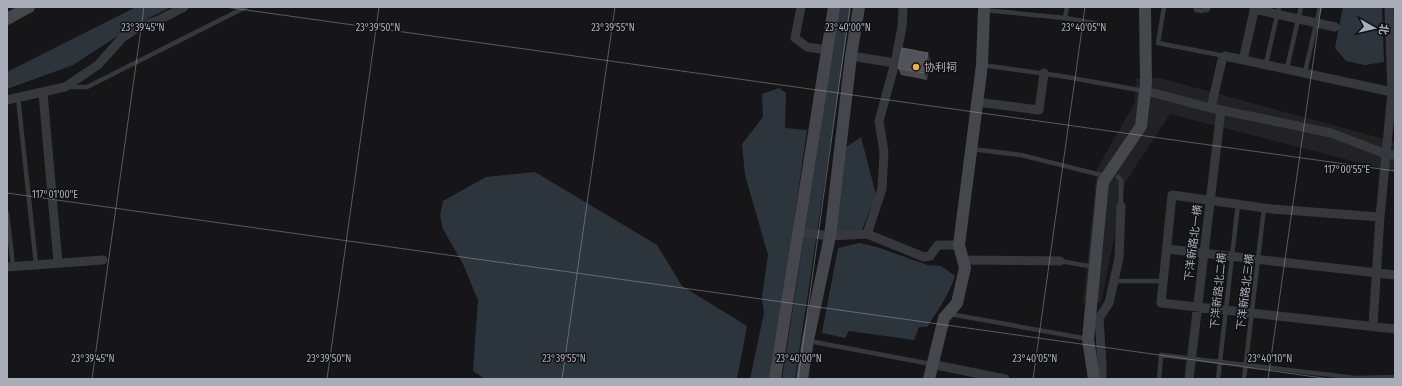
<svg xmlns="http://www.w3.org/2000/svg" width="1402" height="386" viewBox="0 0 1402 386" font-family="'Fira Sans Condensed','Noto Sans SC',sans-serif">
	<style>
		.built { fill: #222225 }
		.water { fill: #2c353c }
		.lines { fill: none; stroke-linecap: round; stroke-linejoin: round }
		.lane { stroke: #37383d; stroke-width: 4.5 }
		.street { stroke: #37383d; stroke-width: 9 }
		.secondary { stroke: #45474d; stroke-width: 12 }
		.wall { fill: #47494d }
		.shaded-wall { fill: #2f3033 }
		.building { fill: #525359; stroke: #5f6168 }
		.ticks { fill: none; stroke: #a8adb8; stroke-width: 1; stroke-opacity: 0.45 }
		.poi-dot { fill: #f2b134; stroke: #111113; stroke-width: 1.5 }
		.labels { text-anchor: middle; stroke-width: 3; stroke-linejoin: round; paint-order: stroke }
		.poi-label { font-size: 11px; fill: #a8adb8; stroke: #111113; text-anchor: start }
		.street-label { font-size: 11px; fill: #a8adb8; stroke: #111113 }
		.ticks-label { font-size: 10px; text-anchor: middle; fill: #a8adb8; stroke: #111113; stroke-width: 3; stroke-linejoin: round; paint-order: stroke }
	</style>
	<rect width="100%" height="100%" fill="#161618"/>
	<path class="built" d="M1160 78 1395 142V172L1170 114 1126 181 1101 302 1083 303 1097 169 1135 102 1136 79Z"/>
	<path class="water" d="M136 7H171L133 26 73 65 7 89V72Z
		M839 7H851L795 379H782Z
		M1343 7H1382L1384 62 1365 65 1346 61 1335 48Z
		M779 88 786 93 785 128 807 130 771 379H750L764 313 762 297 768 255 745 175 742 144 763 117 762 94Z
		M861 137 876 195 862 230 837 232 833 229 842 150Z
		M535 172 657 245 682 286 747 326 737 379H485L473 371 478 300 463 264 443 229 440 216 443 201 486 177Z
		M859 243 877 247 927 265 941 266 955 276C949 295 938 310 927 327H919L914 340 849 331 845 338 822 333 838 248Z"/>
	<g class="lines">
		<path class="lane" d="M1164 7 1158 43 1225 56
			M1196 7V10L1202 11 1206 8
			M984 10 1065 18 1100 24
			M1065 18 1067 7
			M1266 64 1279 7
			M982 65 1061 76 1144 91
			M1287 68 1301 7
			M1305 72 1320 7
			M68 87H87L246 7
			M18 98 36 264
			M971 149 1021 155 1105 176
			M1118 177 1121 180V206
			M7 213 13 266
			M1060 261 1094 267
			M1116 281H1163
			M950 314 1088 339
			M809 341 931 364
			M1159 379 1161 355 1356 378 1395 377
			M1218 379 1238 204
			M1244 379 1264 208"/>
		<path class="street" d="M801 7 795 38 807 47 827 50
			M1206 8V7
			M1254 9 1335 27
			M851 56 895 63
			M1243 60 1255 7
			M1146 91 1211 108 1331 133 1386 154 1395 155
			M43 93 58 263
			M7 100 65 87 98 65 122 38 137 28 159 20 184 7
			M977 102 1039 110 1044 73
			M1211 108 1222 60 1225 56 1392 92
			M1380 217 1272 209 1172 195 1161 303 1395 329
			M798 232 830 236 867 234 924 257 930 256 938 245H959
			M867 234 882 189 884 152 879 121 895 63 902 27 903 7
			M1167 249 1395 275
			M963 260 1060 261
			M7 267 103 260
			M1373 326 1380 217 1392 92 1389 7
			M931 364 1005 379
			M1098 379 1102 375V365L1099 318 1109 303 1119 258 1121 206
			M1189 379 1221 110"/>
		<path class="secondary" d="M7 19 29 7
			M775 379 834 7
			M802 379 808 340 830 236 851 56 859 7
			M929 379 944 318 957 303 965 268 959 245 982 65 984 10
			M1094 379 1088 339 1103 182 1141 126 1146 83 1145 7"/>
	</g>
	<path class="wall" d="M931 60 927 80 901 75 898 68Z"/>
	<path class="shaded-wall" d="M928 53 931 60 927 80 924 73Z"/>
	<path class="building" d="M902 48 928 53 924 73 898 68Z"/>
	<path class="ticks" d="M225 7 1395 171M7 193 1330 379M92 379 144 7M327 379 379 7M562 379 615 7M798 379 850 7M1033 379 1085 7M1268 379 1321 7"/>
	<circle class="poi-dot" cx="916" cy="67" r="4"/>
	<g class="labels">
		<g class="poi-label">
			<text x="924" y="71">协利祠</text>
		</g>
		<g class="street-label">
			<text transform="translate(1193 243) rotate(-83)" y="4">下洋新路北一横</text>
			<text transform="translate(1218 291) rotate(-84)" y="4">下洋新路北二横</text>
			<text transform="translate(1245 292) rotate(-83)" y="4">下洋新路北三横</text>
		</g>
	</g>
	<g class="ticks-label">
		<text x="143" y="31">23°39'45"N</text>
		<text x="378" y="31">23°39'50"N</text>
		<text x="613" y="31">23°39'55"N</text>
		<text x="848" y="31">23°40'00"N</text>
		<text x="1084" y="31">23°40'05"N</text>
		<text x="1347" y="173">117°00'55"E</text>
		<text x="55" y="198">117°01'00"E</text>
		<text x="93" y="362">23°39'45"N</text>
		<text x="329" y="362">23°39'50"N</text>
		<text x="564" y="362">23°39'55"N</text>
		<text x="799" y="362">23°40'00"N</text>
		<text x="1035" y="362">23°40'05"N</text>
		<text x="1270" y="362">23°40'10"N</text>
	</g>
	<rect width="1402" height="386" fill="none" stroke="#a8adb8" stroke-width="16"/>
	<g transform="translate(1374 28) rotate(98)" stroke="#111113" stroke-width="3" paint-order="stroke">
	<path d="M0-3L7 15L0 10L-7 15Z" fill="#a8adb8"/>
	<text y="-6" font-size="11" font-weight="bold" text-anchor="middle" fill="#a8adb8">北</text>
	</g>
</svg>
